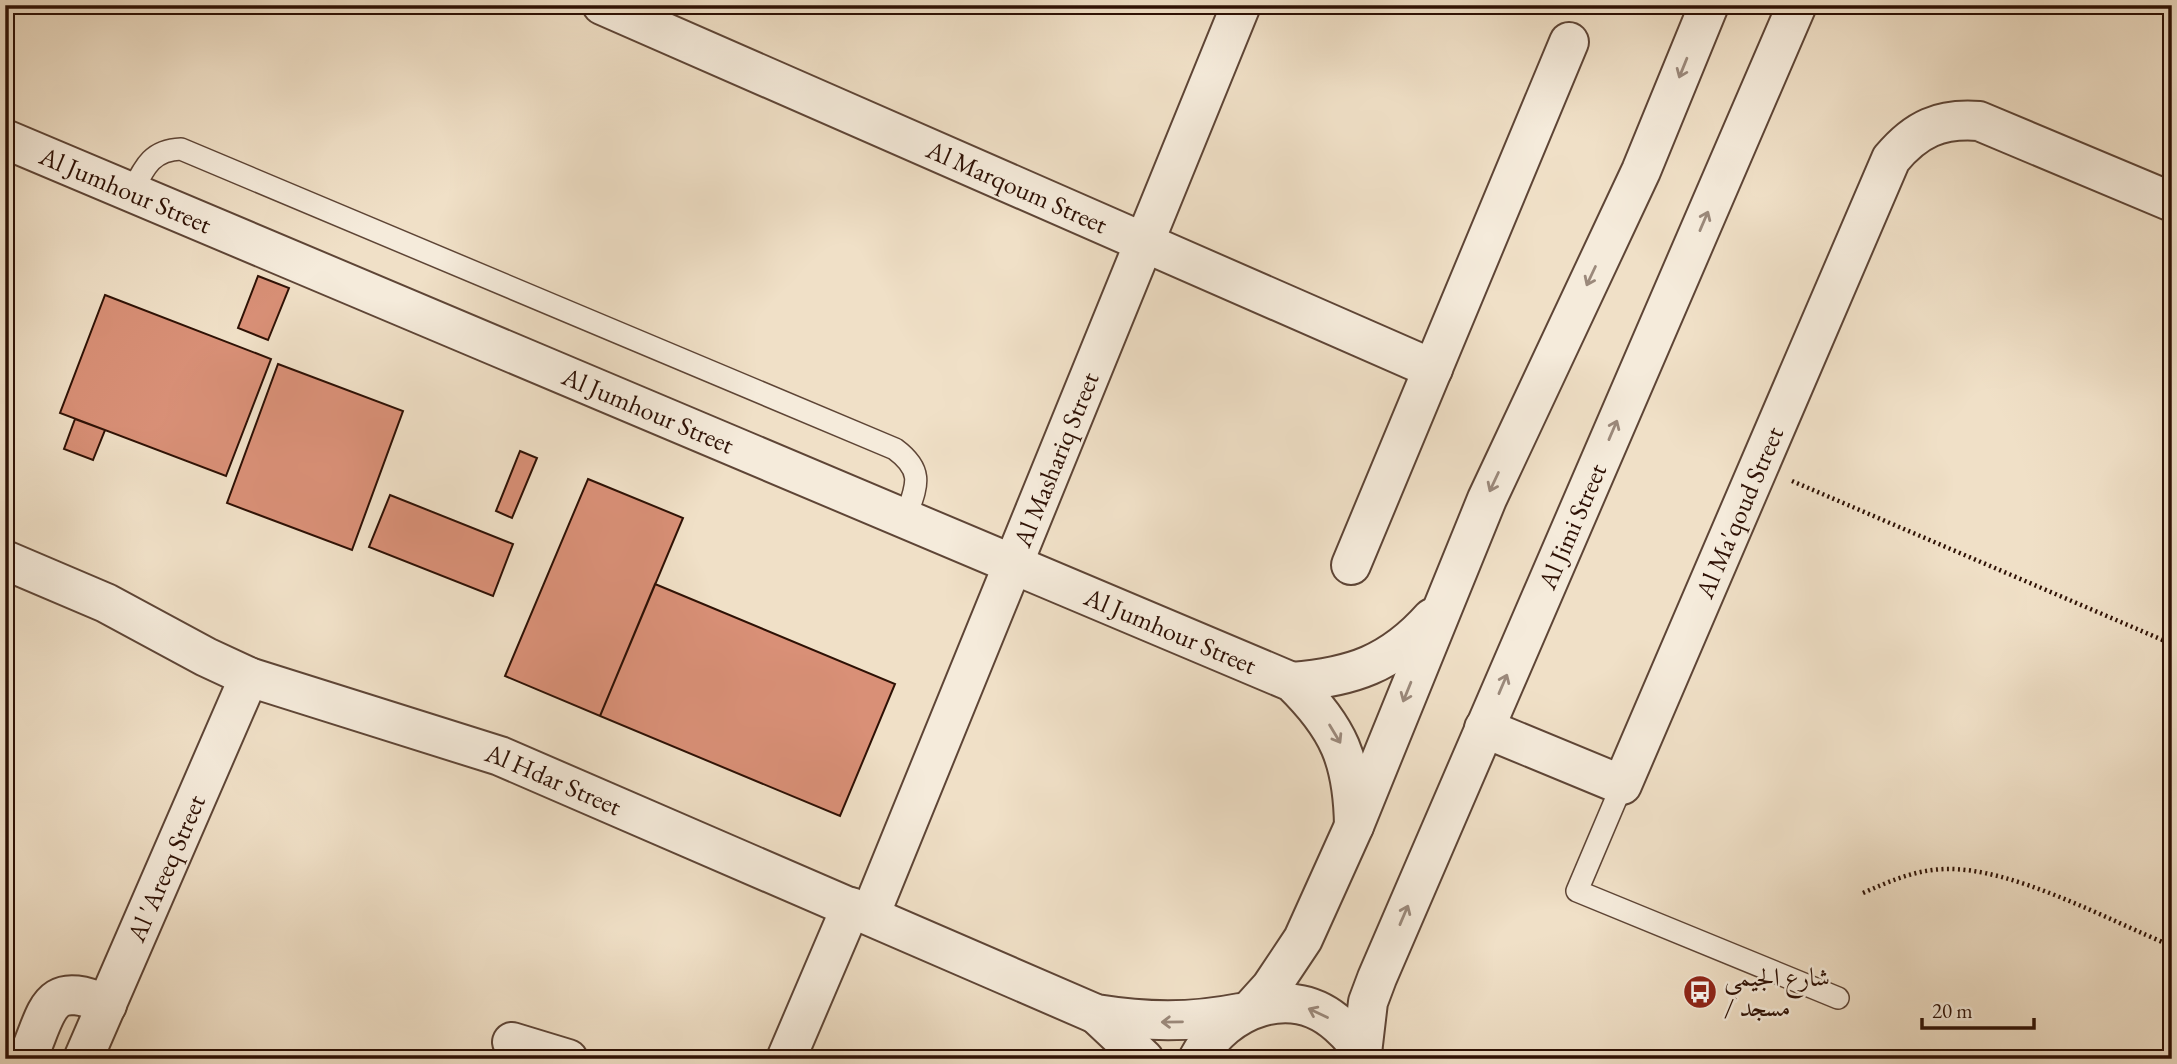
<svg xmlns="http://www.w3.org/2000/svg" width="2177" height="1064" viewBox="0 0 2177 1064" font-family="'EB Garamond',Amiri,serif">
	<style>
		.building { fill: #d99077; stroke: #2e1105; stroke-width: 2 }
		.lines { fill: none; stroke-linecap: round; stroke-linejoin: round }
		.service-casing { stroke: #5e4536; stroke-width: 24 }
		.minor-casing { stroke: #5e4536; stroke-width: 42 }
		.path { stroke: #2e1105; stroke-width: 4.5; stroke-dasharray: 2 3.5; stroke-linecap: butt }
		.service { stroke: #f5ebdb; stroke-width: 21 }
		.minor { stroke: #f5ebdb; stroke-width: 38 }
		.oneway { stroke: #9b897b }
		.labels { text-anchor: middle; stroke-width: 5; stroke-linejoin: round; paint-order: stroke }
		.street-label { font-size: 26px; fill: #2e1105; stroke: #f5ebdb }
		.poi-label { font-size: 26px; fill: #2e1105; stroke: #f5ebdb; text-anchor: start }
	</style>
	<rect width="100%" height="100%" fill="#f0e0c7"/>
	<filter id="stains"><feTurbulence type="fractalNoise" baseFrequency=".00286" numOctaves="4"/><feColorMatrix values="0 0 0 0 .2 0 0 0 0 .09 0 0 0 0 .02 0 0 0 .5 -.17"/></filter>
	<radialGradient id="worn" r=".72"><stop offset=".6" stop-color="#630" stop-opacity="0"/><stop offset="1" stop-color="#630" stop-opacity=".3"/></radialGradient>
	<path class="building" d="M258 276 289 288 268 340 238 328Z
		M105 295 271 359 226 476 60 413Z
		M278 364 403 411 352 550 227 503Z
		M75 419 105 430 93 460 64 449Z
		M520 451 537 458 512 518 496 511Z
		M588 479 683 518 600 716 505 676Z
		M390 495 513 544 493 596 369 547Z
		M655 584 895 684 840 816 600 716Z"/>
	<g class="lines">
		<g class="service-casing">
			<path id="service" d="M132 192C144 168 151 150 181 149L895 449C926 472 916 487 905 519
				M1622 785 1577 891 1838 998"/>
		</g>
		<g class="minor-casing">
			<g id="minor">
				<path id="s1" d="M602 5 1433 369"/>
				<path id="s2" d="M5 139 1292 682C1339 728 1353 761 1354 826"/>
				<path id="s3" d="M5 560 106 603 206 657 249 677 500 756 1096 1014C1146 1022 1190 1023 1240 1013"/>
				<path d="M1351 565 1569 42"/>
				<path d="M1292 682C1352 677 1391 664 1432 618"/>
				<path id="s4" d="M1484 728 1622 785 1891 159C1916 129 1940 118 1979 121L2172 202"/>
				<path id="s5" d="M870 915 1241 5"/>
				<path d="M1252 1008 1271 987 1303 939 1354 826 1487 499 1641 171 1709 5"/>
				<path d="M1096 1014 1144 1059"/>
				<path d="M512 1042 568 1059"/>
				<path id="s6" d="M1362 1053 1368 1002 1377 978 1797 5"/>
				<path d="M27 1059C49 1010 46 978 107 1005"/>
				<path id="s7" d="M83 1059 249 677"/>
				<path d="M786 1059 851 907"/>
				<path d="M1198 1059C1225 1008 1292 982 1339 1025 1349 1034 1360 1045 1365 1059"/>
			</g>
		</g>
		<path class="path" d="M1792 481 2172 644
			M1863 893C1890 881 1915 870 1945 869 2012 867 2108 920 2172 946"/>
		<use href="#service" class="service"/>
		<use href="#minor" class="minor"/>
	</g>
	<defs><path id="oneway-shaft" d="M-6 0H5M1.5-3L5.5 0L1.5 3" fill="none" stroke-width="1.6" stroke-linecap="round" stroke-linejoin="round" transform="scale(1.75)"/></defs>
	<g class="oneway">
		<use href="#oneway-shaft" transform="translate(1683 68) rotate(112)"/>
		<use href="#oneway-shaft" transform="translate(1704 221) rotate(-67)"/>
		<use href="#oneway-shaft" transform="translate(1591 276) rotate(115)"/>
		<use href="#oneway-shaft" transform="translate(1613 430) rotate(-67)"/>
		<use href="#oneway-shaft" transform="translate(1494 482) rotate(115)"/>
		<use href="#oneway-shaft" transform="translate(1503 684) rotate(-67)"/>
		<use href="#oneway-shaft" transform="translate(1407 692) rotate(112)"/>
		<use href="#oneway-shaft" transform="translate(1335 734) rotate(59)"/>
		<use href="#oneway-shaft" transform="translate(1404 915) rotate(-67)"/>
		<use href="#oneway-shaft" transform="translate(1318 1013) rotate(-155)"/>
		<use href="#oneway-shaft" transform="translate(1172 1022) rotate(179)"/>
	</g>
	<defs>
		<g id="bus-disc" transform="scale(1.75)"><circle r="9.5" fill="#8f2418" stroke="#f5ebdb"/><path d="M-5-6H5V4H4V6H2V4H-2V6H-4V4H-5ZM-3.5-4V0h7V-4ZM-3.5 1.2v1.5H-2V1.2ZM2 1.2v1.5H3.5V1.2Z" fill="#fff"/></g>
	</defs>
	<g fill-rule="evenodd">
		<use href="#bus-disc" x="1700" y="992"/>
	</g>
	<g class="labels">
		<g class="street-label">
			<text dy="9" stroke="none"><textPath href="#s1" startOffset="453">Al Marqoum Street</textPath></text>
			<text dy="9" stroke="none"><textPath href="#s2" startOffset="131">Al Jumhour Street</textPath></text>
			<text dy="9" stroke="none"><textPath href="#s2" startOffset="698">Al Jumhour Street</textPath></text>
			<text dy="9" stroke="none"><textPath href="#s5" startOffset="492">Al Mashariq Street</textPath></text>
			<text dy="9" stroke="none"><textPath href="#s4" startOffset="446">Al Ma'qoud Street</textPath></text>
			<text dy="9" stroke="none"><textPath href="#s6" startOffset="569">Al Jimi Street</textPath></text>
			<text dy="9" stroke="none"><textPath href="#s2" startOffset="1265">Al Jumhour Street</textPath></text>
			<text dy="9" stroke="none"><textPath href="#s3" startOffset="592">Al Hdar Street</textPath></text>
			<text dy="9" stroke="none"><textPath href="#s7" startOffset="208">Al 'Areeq Street</textPath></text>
		</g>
		<g class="poi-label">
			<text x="1724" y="986">شارع الجيمي<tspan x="1724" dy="30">/ مسجد</tspan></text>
		</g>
	</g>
	<rect width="2177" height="1064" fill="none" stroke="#f0e0c7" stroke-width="28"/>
	<rect x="7" y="7" width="2163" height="1050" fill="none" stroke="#2e1105" stroke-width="3.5"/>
	<rect x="14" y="14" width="2149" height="1036" fill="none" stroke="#2e1105" stroke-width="2"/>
	<path d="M1922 1018v10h112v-10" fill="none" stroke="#2e1105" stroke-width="3.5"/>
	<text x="1932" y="1018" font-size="21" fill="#2e1105" stroke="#f5ebdb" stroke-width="5" paint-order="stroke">20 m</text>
	<rect width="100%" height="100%" filter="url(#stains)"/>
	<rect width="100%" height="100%" fill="url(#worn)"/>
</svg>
